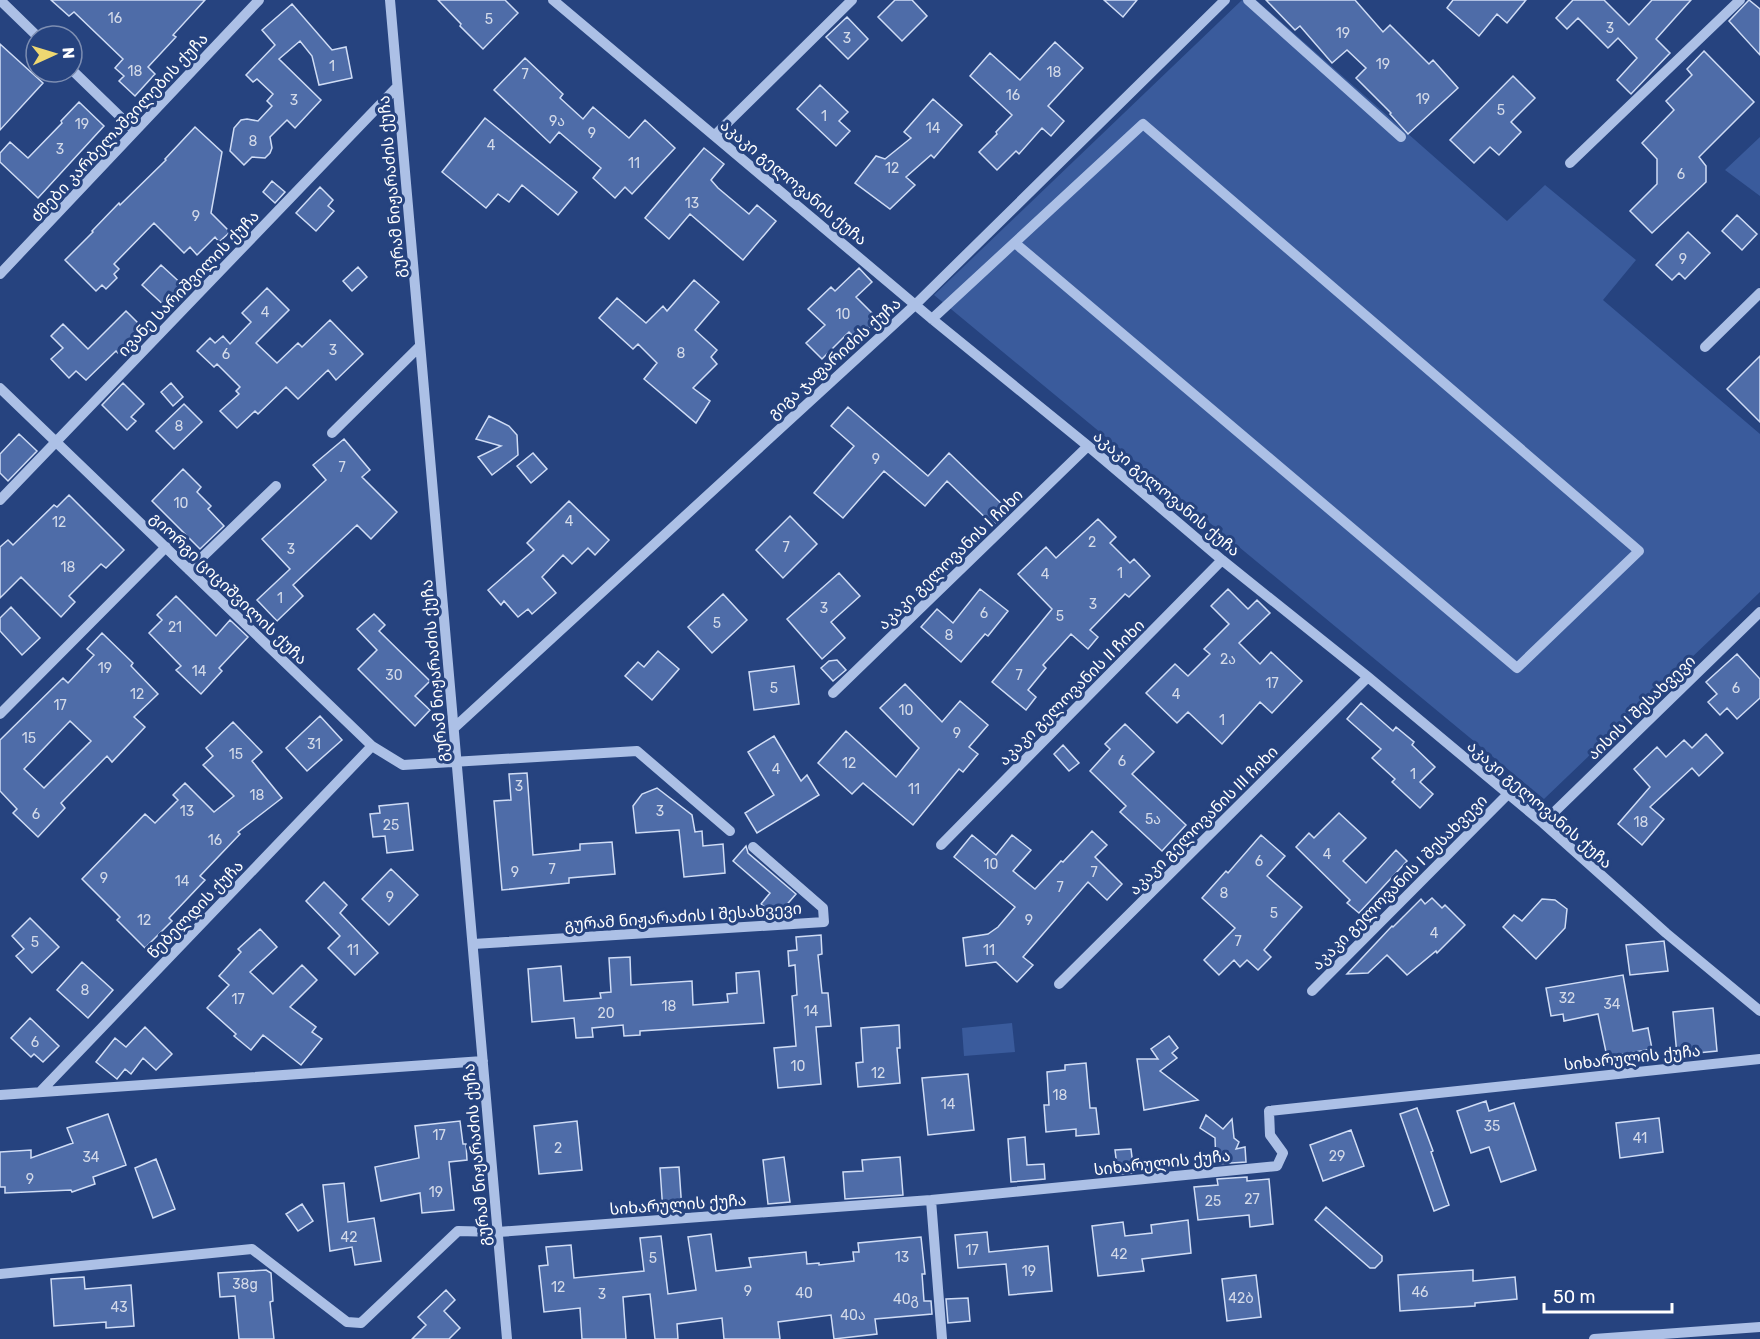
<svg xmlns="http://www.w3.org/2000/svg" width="1760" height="1339" viewBox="0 0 1760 1339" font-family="Rubik,'Noto Sans Georgian',sans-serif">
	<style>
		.green { fill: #3a5b9c }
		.building { fill: #4e6ca8; stroke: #cfdcf5; stroke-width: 1.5; fill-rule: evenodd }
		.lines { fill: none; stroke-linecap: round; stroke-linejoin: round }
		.minor { stroke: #acc0e6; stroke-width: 10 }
		.labels { text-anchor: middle; stroke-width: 6; stroke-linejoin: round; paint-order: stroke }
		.number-label { font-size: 14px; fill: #d3dae9 }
		.street-label { font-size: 16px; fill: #fff; stroke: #26437f }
	</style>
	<rect width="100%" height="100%" fill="#26437f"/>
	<path class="green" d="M1242 0H1256L1507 221 1545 185 1636 260 1603 300 1760 434V592L1544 799 934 295Z
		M1760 137V196L1725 170Z
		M1012 1023 1015 1052 964 1056 962 1028Z"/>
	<path class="building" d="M51 0H205L173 35 176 37 148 67 155 74 135 96 119 81 124 76 115 68 123 59 74 12 69 16Z
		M438 0H505L518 13 483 49 460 26 461 24Z
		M895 0H912L927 16 902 41 878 17Z
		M1104 0H1137L1123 17Z
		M1266 0H1355L1383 32 1390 25 1429 64 1433 60 1458 88 1408 134 1390 114 1391 113 1356 78 1366 68 1347 50 1332 63 1300 26 1295 30Z
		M1453 0H1526L1507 23 1497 14 1479 36 1447 8Z
		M1573 0H1604L1629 25 1652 0H1691L1656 39 1670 53 1631 94 1617 80 1637 58 1618 38 1608 48 1578 18 1567 29 1556 18Z
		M1749 0 1760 9V55L1729 21Z
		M292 4 332 50 346 47 352 78 319 85 312 56 300 41 279 59 321 100 295 128 287 120 270 137 272 148 270 153 265 158 252 157 244 165 230 151 234 128 241 120 247 119 258 121 272 106 267 101 273 94 257 79 253 82 246 75 275 45 262 30Z
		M847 17 868 39 848 59 826 37Z
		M1055 42 1083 68 1048 106 1064 121 1051 136 1042 128 1019 154 1016 151 997 170 979 152 997 134 996 132 1012 115 970 76 990 53 1020 80Z
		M0 44 43 83 0 130Z
		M1704 51 1754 102 1699 157 1706 166V182L1652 233 1630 211 1657 184V159L1642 143 1674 110 1666 101 1692 75 1687 69Z
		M525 58 563 94 560 98 583 119 593 107 629 138 645 120 675 148 632 194 625 187 615 198 593 178 601 168 559 132 550 143 494 90Z
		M1513 76 1535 98 1511 122 1521 132 1499 155 1490 147 1474 163 1450 140Z
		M820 85 848 112 839 121 850 131 836 146 797 109Z
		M933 99 962 125 934 158 931 155 906 177 915 185 890 209 855 183 876 156 885 159 911 138 904 132Z
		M79 102 104 126 38 198 0 162V153L10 142 28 158 62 123 61 121Z
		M485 118 577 192 558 215 522 185 509 202 498 194 486 208 442 172Z
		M195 127 222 152 211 213 230 232 219 242 215 237 197 255 190 247 184 253 154 223 114 264 119 269 114 274 117 278 106 289 102 285 96 291 65 260 93 232 92 231 119 203 120 205 166 160 165 159Z
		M704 148 724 164 711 180 718 188 749 214 757 205 776 221 743 260 690 214 669 239 645 218Z
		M272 181 285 192 275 203 263 192Z
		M320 187 333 200 328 206 334 211 316 231 296 213Z
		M1737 215 1757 234 1742 250 1722 231Z
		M1688 232 1710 253 1685 279 1679 273 1672 280 1656 265Z
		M161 265 186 288 167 308 142 285Z
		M358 267 367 277 352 291 343 281Z
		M859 268 872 282 856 297 878 319 857 340 849 332 822 359 806 343 825 325 808 309 831 287 835 291Z
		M694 280 719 302 695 330 717 350 711 357 717 364 693 388 710 401 696 423 644 379 657 363 638 344 633 349 599 318 617 298 646 323 663 306 667 311Z
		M267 288 289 310 256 343 277 363 298 343 302 347 330 320 363 354 336 380 328 370 298 399 286 387 258 414 255 411 237 428 220 411 239 394 236 391 240 387 217 364 214 367 197 351 210 338 215 343 223 336 230 344 251 322 242 313Z
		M126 311 143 328 118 353 116 351 86 380 76 371 69 378 51 359 63 348 51 336 63 324 88 349Z
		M1760 356V422L1727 389Z
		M123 383 144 404 131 417 136 421 127 430 102 405Z
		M171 383 183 397 173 406 161 392Z
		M184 404 202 422 174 449 156 431Z
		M848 407 928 476 949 453 1008 510 993 525 947 481 925 506 884 471 843 518 814 493 854 446 831 426Z
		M489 416 509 426 517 435 518 455 492 475 478 457 501 446 476 439Z
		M19 434 37 451 8 481 0 473V454Z
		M344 439 370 470 362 477 397 512 371 539 357 525 293 585 303 596 277 621 257 600 290 569 262 539 326 480 313 465Z
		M533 453 547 469 531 483 517 466Z
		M183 469 201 487 197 492 211 506 208 509 224 526 200 549 152 501Z
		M69 495 124 550 106 568 101 564 69 596 75 602 61 617 21 577 0 598V547L8 540 13 545 54 505 57 507Z
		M569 501 609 540 595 555 588 548 572 564 563 555 542 577 556 593 532 614 528 609 518 617 504 601 501 605 488 590 534 550 527 543Z
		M790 516 817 544 783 578 756 550Z
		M1098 519 1116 537 1110 543 1130 563 1134 559 1150 576 1129 597 1125 594 1090 630 1098 637 1088 649 1071 634 1043 665 1046 668 1028 690 1036 697 1026 710 992 682 1052 609 1018 574 1046 547 1056 558Z
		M839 573 860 596 831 622 845 638 822 659 787 619Z
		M980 589 1008 611 988 636 985 634 961 662 921 627 937 609 953 623Z
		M1228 589 1248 609 1257 600 1270 613 1239 643 1260 664 1271 652 1302 681 1272 713 1260 702 1222 744 1188 712 1177 723 1146 693 1175 664 1188 676 1210 654 1204 649 1229 624 1211 606Z
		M723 594 747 620 712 653 688 627Z
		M176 596 216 636 230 620 248 637 219 668 222 671 201 694 176 670 181 666 149 633 162 620 157 615Z
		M11 607 40 638 22 655 0 631V618Z
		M374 614 385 625 379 631 430 681 415 696 430 710 415 726 358 669 377 650 357 629Z
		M102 633 133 663 131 666 158 694 134 717 145 727 112 762 107 756 61 803 65 808 38 837 13 813 17 809 0 791V740L63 678 68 683 94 655 87 649ZM70 721 91 741 44 788 24 769Z
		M658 651 679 669 652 700 625 676 638 662 644 667Z
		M1737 654 1760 679V698L1737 719 1727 708 1720 715 1708 702 1717 694 1706 682Z
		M837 660 846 670 833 681 821 668 829 661Z
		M794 666 799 704 754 710 749 672Z
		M905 684 942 722 960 701 988 725 969 747 978 754 963 772 959 769 913 825 863 783 852 794 818 763 846 731 896 777 919 748 880 708Z
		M1361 703 1393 731 1396 727 1414 742 1412 745 1435 767 1420 782 1433 794 1420 808 1392 782 1395 779 1372 758 1381 749 1347 719Z
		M320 716 342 740 307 771 286 748Z
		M233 722 262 752 252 761 282 798 238 832 240 834 200 876 205 880 169 918 172 921 145 948 117 920 120 917 82 879 145 814 155 823 178 800 173 795 185 783 214 812 234 796 203 765 213 756 206 748Z
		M1125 724 1154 752 1132 774 1186 825 1162 851 1120 812 1126 806 1090 771 1110 749 1105 744Z
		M1706 734 1723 753 1699 776 1692 768 1650 807 1664 819 1642 845 1618 824 1650 787 1634 769 1657 747 1666 757 1684 740 1692 748Z
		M774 736 801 781 807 775 819 795 757 833 745 813 774 795 748 752Z
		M1063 745 1079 763 1069 771 1054 754Z
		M527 773 533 855 580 850V844L612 842 615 874 569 878V883L502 890 494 801 511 800 509 774Z
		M657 788 692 815 695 832 702 831 703 846 723 844 725 873 684 877 679 830 636 833 633 806 642 794Z
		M408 803 413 850 387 853 385 836 373 837 370 814 380 813 379 806Z
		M1339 813 1366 838 1343 861 1366 883 1396 850 1407 861 1359 913 1347 903 1350 900 1296 847 1309 833 1314 838Z
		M1092 831 1107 845 1095 857 1122 884 1107 900 1088 882 1023 957 1033 965 1017 982 996 962 966 966 963 938 988 934 998 927 1015 907 954 857 972 835 996 855 1012 835 1031 850 1013 871 1035 889 1061 861 1063 862Z
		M1261 835 1285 856 1267 876 1302 907 1264 950 1271 957 1258 970 1247 960 1240 967 1234 960 1219 975 1204 960 1235 928 1202 898 1226 871 1228 873Z
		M746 846 748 853 796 894 776 917 761 904 770 893 733 861Z
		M391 869 418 895 389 925 362 899Z
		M324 882 347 905 340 913 378 953 355 975 328 948 340 936 306 901Z
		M1432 898 1442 908 1445 905 1465 925 1437 953 1436 951 1407 975 1387 955 1368 973 1347 974 1392 926 1393 927 1421 899 1425 904Z
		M1542 899 1555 900 1567 909 1565 928 1536 959 1503 927 1514 915 1522 921Z
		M30 918 59 947 32 973 16 956 24 949 12 936Z
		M260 929 277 947 250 972 273 994 302 965 317 980 290 1007 316 1027 312 1032 322 1039 301 1065 263 1035 251 1050 234 1036 236 1034 207 1008 229 985 219 976 241 952 238 949Z
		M821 935 822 954 818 955 822 993H828L831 1026 816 1027 821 1084 778 1088 774 1048 796 1046 792 996 797 995 795 965 789 966 788 951 797 950 796 937Z
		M1664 941 1668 971 1630 975 1626 945Z
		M630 957 631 985 692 981 693 1005 728 1002 727 994 737 993 736 973 759 971 764 1023 640 1031V1035L624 1036 623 1025 592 1028 593 1037 576 1038 574 1018 532 1022 528 969 561 966 564 1001 601 998 600 993 611 992 609 958Z
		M82 962 113 990 88 1018 57 990Z
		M1623 975 1633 1031 1648 1028 1652 1049 1607 1057 1598 1014 1564 1021 1563 1014 1551 1016 1546 988Z
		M1713 1008 1717 1051 1677 1055 1673 1012Z
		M30 1018 59 1046 43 1062 34 1054 31 1057 11 1038Z
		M899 1025 900 1048H897L900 1083 858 1087 856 1063 863 1062 861 1028Z
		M145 1027 172 1054 156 1070 143 1058 131 1074 125 1069 117 1079 96 1062 115 1038 126 1047Z
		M1169 1036 1178 1048 1172 1053 1177 1058 1160 1071 1198 1100 1144 1110 1137 1059H1158L1151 1049Z
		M1086 1063 1090 1108H1096L1099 1134 1076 1136V1129L1046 1132 1044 1105H1049L1047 1072 1065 1070V1065Z
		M968 1074 974 1130 928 1135 922 1078Z
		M1486 1101 1489 1111 1514 1103 1536 1170 1501 1182 1489 1147 1471 1153 1457 1111Z
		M1417 1108 1433 1151 1431 1152 1449 1205 1434 1211 1400 1114Z
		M108 1114 126 1165 93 1177 95 1184 72 1192 71 1190 5 1193V1187H0V1152L31 1150V1158L73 1143 67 1128Z
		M1206 1115 1223 1129 1232 1119 1234 1138 1239 1142 1236 1149 1245 1147 1246 1162 1216 1164 1215 1138 1200 1128Z
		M1659 1118 1663 1152 1620 1158 1616 1123Z
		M460 1121 463 1144H466L467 1160 449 1162 454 1210 422 1213 420 1193 381 1201 375 1167 419 1158 415 1126Z
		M577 1121 582 1170 539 1174 534 1126Z
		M1351 1130 1364 1166 1323 1181 1310 1145Z
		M1025 1137 1027 1165 1044 1164 1045 1179 1011 1182 1008 1139Z
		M1131 1149 1134 1173 1118 1174 1115 1150Z
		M784 1157 790 1202 768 1204 763 1160Z
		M900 1157 903 1195 845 1199 843 1172 863 1171 862 1160Z
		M156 1159 175 1209 153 1218 135 1168Z
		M679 1167 682 1211 663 1212 660 1168Z
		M1247 1177V1181L1269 1179 1273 1224 1250 1227 1249 1215 1198 1220 1194 1187 1218 1185 1217 1179Z
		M344 1183 348 1222 374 1218 381 1261 355 1265 352 1247 330 1251 323 1185Z
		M302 1204 313 1221 298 1231 286 1214Z
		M1326 1207 1382 1256V1261L1375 1268H1370L1315 1220Z
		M1188 1220 1191 1253 1142 1259 1144 1271 1098 1276 1092 1226 1123 1222 1125 1236 1152 1233 1151 1225Z
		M987 1232 989 1252 1048 1246 1052 1291 1009 1295 1006 1264 958 1268 955 1235Z
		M711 1234 716 1271 751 1267 749 1258 806 1252 807 1264 819 1263V1265L854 1261 853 1252H859L858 1243 921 1237 925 1274H922L924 1301H931L932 1314 875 1319 877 1334 834 1339 831 1315 778 1322 780 1339H724L722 1318 677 1324 678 1339H655L650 1294 623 1297 626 1339H582L580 1308 544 1312 539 1266 548 1265 546 1247 571 1245 574 1278 644 1271 640 1238 661 1236 668 1294 696 1290 688 1237Z
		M266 1270 271 1273 273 1301 270 1302 274 1339H239L235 1296 220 1297 218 1273Z
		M1473 1270V1281L1515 1277 1517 1299 1475 1303V1306L1400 1311 1398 1275Z
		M1256 1275 1261 1317 1227 1321 1222 1279Z
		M84 1277 85 1289 131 1285 134 1326 106 1328V1322L54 1326 51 1279Z
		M446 1290 455 1300 444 1311 460 1328 449 1339H412L426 1325 418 1317Z
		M968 1298 970 1321 948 1323 946 1299Z"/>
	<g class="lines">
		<path class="minor" d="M0 0 37 36
			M390 0 507 1339
			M553 0 932 319 1088 446 1222 560 1368 677 1543 823 1666 933 1760 1011
			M1248 0 1401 137
			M72 70 135 131
			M715 135 852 0
			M1570 163 1740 0
			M0 274 259 0
			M932 319 1143 124 1639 551 1517 668 1015 243
			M1705 347 1760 293
			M0 388 372 746 403 765 637 751 730 831
			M332 433 420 346
			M0 500 397 87
			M189 570 276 486
			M833 693 1088 446
			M0 714 166 547
			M454 728 916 304 1225 0
			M1543 823 1760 612
			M941 845 1222 560
			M473 944 824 922 823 908 753 847
			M1059 984 1368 677
			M1312 991 1508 794
			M40 1092 372 746
			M0 1095 483 1061
			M931 1200 942 1339
			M0 1274 252 1249 347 1322 361 1323 458 1231 498 1232 931 1200 1277 1166 1283 1153 1270 1135 1269 1111 1760 1059
			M1594 1339 1760 1327"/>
	</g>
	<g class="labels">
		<g class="number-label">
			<text x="115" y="23">16</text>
			<text x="489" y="24">5</text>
			<text x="1610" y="33">3</text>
			<text x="1343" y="38">19</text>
			<text x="847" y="43">3</text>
			<text x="1383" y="69">19</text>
			<text x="332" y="71">1</text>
			<text x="135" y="76">18</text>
			<text x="1054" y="77">18</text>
			<text x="525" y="79">7</text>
			<text x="1013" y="100">16</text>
			<text x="1423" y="104">19</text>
			<text x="294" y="105">3</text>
			<text x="1501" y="115">5</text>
			<text x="824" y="121">1</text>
			<text x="557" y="126">9ა</text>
			<text x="82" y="129">19</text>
			<text x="933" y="133">14</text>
			<text x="592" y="138">9</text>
			<text x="253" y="146">8</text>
			<text x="491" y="150">4</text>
			<text x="60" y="154">3</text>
			<text x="634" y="168">11</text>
			<text x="892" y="173">12</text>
			<text x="1681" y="179">6</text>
			<text x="692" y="208">13</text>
			<text x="196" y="221">9</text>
			<text x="1683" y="264">9</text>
			<text x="265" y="317">4</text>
			<text x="843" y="319">10</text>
			<text x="333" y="355">3</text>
			<text x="681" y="358">8</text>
			<text x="226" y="359">6</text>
			<text x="179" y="431">8</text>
			<text x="876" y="464">9</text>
			<text x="342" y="472">7</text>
			<text x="181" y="508">10</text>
			<text x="569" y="526">4</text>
			<text x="59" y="527">12</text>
			<text x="1092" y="547">2</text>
			<text x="786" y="552">7</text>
			<text x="291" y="554">3</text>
			<text x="68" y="572">18</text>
			<text x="1120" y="578">1</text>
			<text x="1045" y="579">4</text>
			<text x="280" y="603">1</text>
			<text x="1093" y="609">3</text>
			<text x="824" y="613">3</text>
			<text x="984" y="618">6</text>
			<text x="1060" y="621">5</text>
			<text x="717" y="628">5</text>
			<text x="175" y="632">21</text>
			<text x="949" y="640">8</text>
			<text x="1228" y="664">2ა</text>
			<text x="105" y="673">19</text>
			<text x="199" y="676">14</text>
			<text x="394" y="680">30</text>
			<text x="1019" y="680">7</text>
			<text x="1272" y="688">17</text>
			<text x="774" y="693">5</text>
			<text x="1736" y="693">6</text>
			<text x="137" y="699">12</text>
			<text x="1176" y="699">4</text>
			<text x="60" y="710">17</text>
			<text x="906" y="715">10</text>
			<text x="1222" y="725">1</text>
			<text x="957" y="738">9</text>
			<text x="29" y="743">15</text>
			<text x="314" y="749">31</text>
			<text x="236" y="759">15</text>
			<text x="1122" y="766">6</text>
			<text x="849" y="768">12</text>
			<text x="776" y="774">4</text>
			<text x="1413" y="779">1</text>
			<text x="519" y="791">3</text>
			<text x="914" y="794">11</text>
			<text x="257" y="800">18</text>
			<text x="187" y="816">13</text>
			<text x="660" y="816">3</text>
			<text x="36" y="819">6</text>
			<text x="1153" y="824">5ა</text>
			<text x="1641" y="827">18</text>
			<text x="391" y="830">25</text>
			<text x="215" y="845">16</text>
			<text x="1327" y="859">4</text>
			<text x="1259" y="866">6</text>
			<text x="991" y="869">10</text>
			<text x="552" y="874">7</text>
			<text x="515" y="877">9</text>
			<text x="1094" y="877">7</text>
			<text x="104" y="883">9</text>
			<text x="182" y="886">14</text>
			<text x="1060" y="892">7</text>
			<text x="1224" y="898">8</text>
			<text x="390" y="902">9</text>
			<text x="1274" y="918">5</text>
			<text x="144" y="925">12</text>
			<text x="1029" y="925">9</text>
			<text x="1434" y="938">4</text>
			<text x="1238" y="946">7</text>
			<text x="35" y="947">5</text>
			<text x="353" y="955">11</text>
			<text x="989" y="955">11</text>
			<text x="85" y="995">8</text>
			<text x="1567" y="1003">32</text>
			<text x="238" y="1004">17</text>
			<text x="1612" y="1009">34</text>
			<text x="669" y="1011">18</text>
			<text x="811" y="1016">14</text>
			<text x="606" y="1018">20</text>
			<text x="35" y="1047">6</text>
			<text x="798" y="1071">10</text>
			<text x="878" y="1078">12</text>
			<text x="1060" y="1100">18</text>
			<text x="948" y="1109">14</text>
			<text x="1492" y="1131">35</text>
			<text x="439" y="1140">17</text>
			<text x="1640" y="1143">41</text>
			<text x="558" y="1153">2</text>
			<text x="1337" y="1161">29</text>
			<text x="91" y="1162">34</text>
			<text x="30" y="1184">9</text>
			<text x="436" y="1197">19</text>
			<text x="1252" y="1204">27</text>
			<text x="1213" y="1206">25</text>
			<text x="349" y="1242">42</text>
			<text x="972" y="1255">17</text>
			<text x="1119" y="1259">42</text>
			<text x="902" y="1262">13</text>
			<text x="653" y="1263">5</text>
			<text x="1029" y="1276">19</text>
			<text x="245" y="1289">38g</text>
			<text x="558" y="1292">12</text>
			<text x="748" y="1296">9</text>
			<text x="1420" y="1297">46</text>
			<text x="804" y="1298">40</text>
			<text x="602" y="1299">3</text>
			<text x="1241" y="1303">42ბ</text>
			<text x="906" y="1304">40გ</text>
			<text x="119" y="1312">43</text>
			<text x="853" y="1320">40ა</text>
		</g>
		<g class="street-label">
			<text transform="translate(119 127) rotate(-47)" y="6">ძმები კარბელაშვილების ქუჩა</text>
			<text transform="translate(794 182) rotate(40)" y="6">აკაკი გელოვანის ქუჩა</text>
			<text transform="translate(391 187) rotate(-95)" y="6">გურამ ნიჟარაძის ქუჩა</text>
			<text transform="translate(188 283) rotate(-46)" y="6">ივანე სარიშვილის ქუჩა</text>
			<text transform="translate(834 358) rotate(-42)" y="6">გიგა ჯაფარიძის ქუჩა</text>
			<text transform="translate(1167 493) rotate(40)" y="6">აკაკი გელოვანის ქუჩა</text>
			<text transform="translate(950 559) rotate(-44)" y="6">აკაკი გელოვანის I ჩიხი</text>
			<text transform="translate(229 588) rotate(44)" y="6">გიორგი ციციშვილის ქუჩა</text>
			<text transform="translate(434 671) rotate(-95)" y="6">გურამ ნიჟარაძის ქუჩა</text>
			<text transform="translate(1071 692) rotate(-45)" y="6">აკაკი გელოვანის II ჩიხი</text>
			<text transform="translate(1641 707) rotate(-44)" y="6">აისის I შესახვევი</text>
			<text transform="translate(1540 804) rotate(41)" y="6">აკაკი გელოვანის ქუჩა</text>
			<text transform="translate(1203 820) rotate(-45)" y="6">აკაკი გელოვანის III ჩიხი</text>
			<text transform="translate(1399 882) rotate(-45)" y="6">აკაკი გელოვანის I შესახვევი</text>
			<text transform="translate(195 909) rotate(-46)" y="6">წებელდის ქუჩა</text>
			<text transform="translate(683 916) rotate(-4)" y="6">გურამ ნიჟარაძის I შესახვევი</text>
			<text transform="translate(1632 1057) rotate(-6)" y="6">სიხარულის ქუჩა</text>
			<text transform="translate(476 1155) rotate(-95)" y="6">გურამ ნიჟარაძის ქუჩა</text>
			<text transform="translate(1162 1162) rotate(-6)" y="6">სიხარულის ქუჩა</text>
			<text transform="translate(678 1204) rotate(-4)" y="6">სიხარულის ქუჩა</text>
		</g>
	</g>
	<g transform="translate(54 54) rotate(86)"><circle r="28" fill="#26437f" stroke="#7d8eb2" stroke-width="1.5"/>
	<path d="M0-4.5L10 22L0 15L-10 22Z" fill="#efd871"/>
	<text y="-9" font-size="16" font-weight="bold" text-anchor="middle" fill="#ffffff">N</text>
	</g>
	<path d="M1544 1303v9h128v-9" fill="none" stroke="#ffffff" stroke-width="3"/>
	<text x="1553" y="1303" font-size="18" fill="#ffffff" stroke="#26437f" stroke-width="4.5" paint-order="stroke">50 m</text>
</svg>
